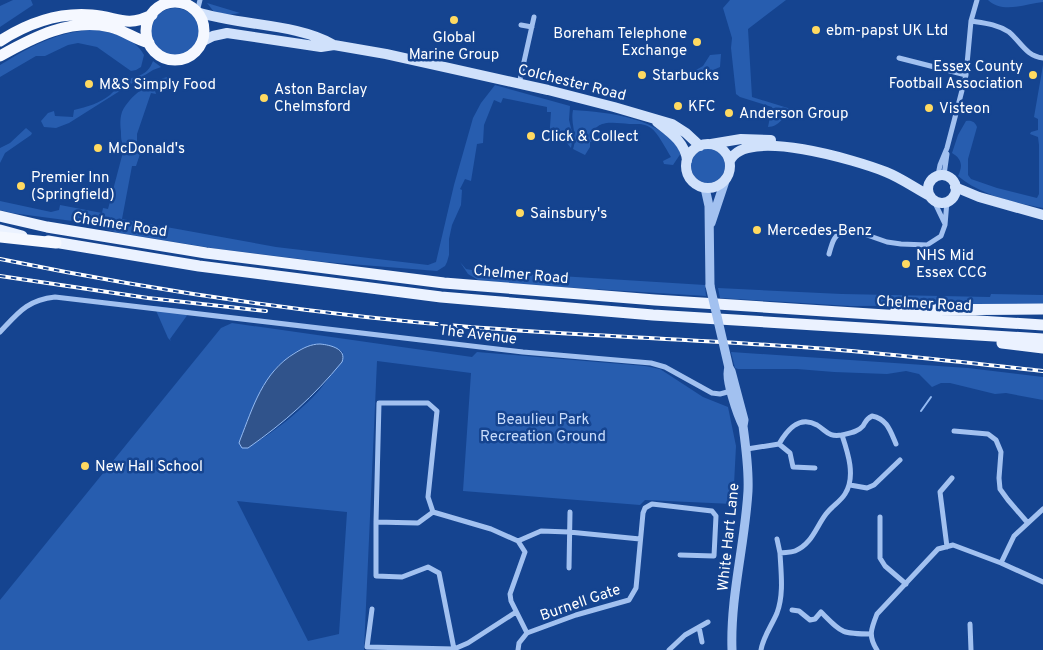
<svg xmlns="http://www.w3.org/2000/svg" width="1043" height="650" viewBox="0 0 1043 650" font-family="Overpass,sans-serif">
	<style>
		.green { fill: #275daf; fill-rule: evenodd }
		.water { fill: #30538b; stroke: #94bbf3 }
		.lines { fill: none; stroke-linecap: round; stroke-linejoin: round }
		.stream { stroke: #94bbf3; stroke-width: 2 }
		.minor { stroke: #a2c1f0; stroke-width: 5 }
		.tertiary { stroke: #a2c1f0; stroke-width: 9 }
		.secondary { stroke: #d0e1fb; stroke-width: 10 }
		.primary { stroke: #ebf2ff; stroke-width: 11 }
		.trunk { stroke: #f5f8ff; stroke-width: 11 }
		.rail-casing { stroke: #fff; stroke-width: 4 }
		.rail { stroke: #154490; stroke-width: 2; stroke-dasharray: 5.5; stroke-linecap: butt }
		.tertiary-bridge { stroke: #a2c1f0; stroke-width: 9 }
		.poi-dot { fill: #ffda61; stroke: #154490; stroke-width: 2 }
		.labels { text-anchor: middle; stroke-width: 5; stroke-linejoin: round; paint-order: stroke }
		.poi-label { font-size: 15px; fill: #fff; stroke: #154490; text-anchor: start }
		.street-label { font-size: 15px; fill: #fff; stroke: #154490 }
		.park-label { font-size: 15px; fill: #c9ddfc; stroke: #154490 }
	</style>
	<rect width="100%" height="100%" fill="#154490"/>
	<path class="green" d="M13 0H31L33 5 0 27V6Z
		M730 0H786L748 29 752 97 791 109C784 116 779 127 768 127L772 107 740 97 736 94 731 48 732 38 723 8Z
		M988 0H1043V2C1024 4 1003 14 988 0Z
		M207 3 240 13 228 15 214 12Z
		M151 32a24 24 0 1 1 48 0a24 24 0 1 1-48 0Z
		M89 30C108 30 135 37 144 55L141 67 136 70 131 71 97 47 78 43 68 45 45 56H36L0 77V65C30 47 54 33 89 30Z
		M721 54 720 67 702 75 691 77 689 74 703 66 710 55Z
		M153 61 161 67 153 70 69 123 56 128 44 127 41 121 48 113 54 111 55 116 73 117 74 110C87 107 100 103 110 95 115 91 119 84 125 81 137 75 147 77 153 61Z
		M1043 65V208C1015 203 980 195 958 176 963 166 962 159 952 153L958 135 966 121C972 120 975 122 977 127L968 159V175L971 179 997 188 1037 198 1039 194V145L1038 137 1030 134 1031 132 1038 130V119L1034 117Z
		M167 77 168 80 154 87 156 94 151 93 137 134V145L145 146 144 153 140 154 136 166H132L122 219 276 247 411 263 428 265 436 262 454 185 473 118 481 103 495 85 570 106 569 120 573 136 571 148 567 143 549 141 551 112H547V107L503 98 501 103 494 100 484 125 483 143 477 144 471 181 465 179 460 189 462 190 461 205 452 225 449 239V255L447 262 445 266 437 271 325 262 218 249 119 233 80 222 12 213 0 210V201L51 212 59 210 60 205 102 213 103 208 108 209 123 152 124 146C121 141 121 138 121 132 120 125 120 118 122 112 130 95 150 82 167 77Z
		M573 110C608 112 664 118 681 153L673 165 664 164 663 161 671 157C666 149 658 133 651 128 645 123 636 124 629 124 615 123 590 118 594 141L590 142V147L585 155 573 149C578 135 570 124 573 110Z
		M26 128 32 133 31 135 5 153 0 163V148L10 143Z
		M691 166a17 17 0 1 1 34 0a17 17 0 1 1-34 0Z
		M460 262 466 269 483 272 560 276 705 285 706 296 528 285 478 280 468 274Z
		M718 288 842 294 990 297 991 294 1043 295V305L850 306 720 298Z
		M154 306 191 310 170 339 171 341 168 338Z
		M232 323 472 357 477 352 645 366 660 369 703 397 728 407 736 446 733 504 645 500 640 505 463 491 471 373 377 361 364 650H0V600L221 328ZM320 344 333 347 343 352C337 362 331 374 325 383 310 404 269 437 246 448L274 370C287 357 301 345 320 344ZM237 501 347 512 339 634 308 641Z
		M731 352 968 368 1043 377V400L1006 393 995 394 950 383H941L932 387 919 374 906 371 887 374 834 372 797 369H738L735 368Z"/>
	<path class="water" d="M320 344C331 345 347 349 342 362 314 396 284 423 248 448H242L239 443 240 440C253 407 263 372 295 353 303 348 311 344 320 344Z"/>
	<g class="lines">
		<path class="stream" d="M921 411 931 397"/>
		<path class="minor" d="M176 3 180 0
			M197 12 200 0
			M971 21C984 23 997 24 1009 32 1021 42 1026 56 1043 58
			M521 25 532 27
			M899 58 966 75
			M519 84 534 17
			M938 175 940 165 947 148 966 75 971 21 977 0
			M944 175 947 154
			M933 199 945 224
			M829 254C833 239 834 236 847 228L887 242 901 244 927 245 941 236 945 225 947 201
			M0 332C18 313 27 300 55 297L523 352 651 363 665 367 712 393 720 394 731 391
			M379 403H428L437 411 428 497 433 512 418 523 376 522Z
			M954 431 988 434 996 440 1001 452 999 478 1000 489 1008 500 1027 522
			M842 435C850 433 858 432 863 426 866 421 866 419 872 416 887 419 890 430 896 444
			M779 444 790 453 793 467 815 468
			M747 449 779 444C787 430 799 415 817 425 828 432 828 437 842 435 848 453 856 477 845 494 840 502 832 506 826 514 816 527 812 544 795 551 790 553 785 552 780 553 781 573 784 594 777 613 772 625 763 637 761 650
			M850 485 867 488 874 485 900 460
			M433 512 491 529 518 541 525 552 510 594 511 601 527 633
			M880 517V558L885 566 906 584
			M376 522V576L402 577 428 567 439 573 454 649
			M777 539 780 553
			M518 541 541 531 569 532 640 539
			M947 547 940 492 952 478
			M1001 563 1014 536 1043 509
			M569 568 570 512
			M372 609 367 647 454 649 468 643 516 612
			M792 610 799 611 810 620 815 619 821 612C842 633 841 634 871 634
			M970 624 971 650
			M699 627 702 642
			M518 650 519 643 527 633 576 615 629 600 636 588 643 513 645 508 652 504 712 511 716 516 714 556 680 555
			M669 650 685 635 708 622
			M877 650C868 636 871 629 877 614L938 549 953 545 1001 563 1043 582"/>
		<path class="tertiary" d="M705 188 709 206 710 286
			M711 223 725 181
			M732 650C730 597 745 544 748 491 749 469 746 448 743 426L744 420 731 371 729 368C724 377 738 416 743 426"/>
		<path class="secondary" d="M197 12C240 26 296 23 334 45
			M203 41 213 36 227 33 321 47 334 45 386 54 548 90 614 107 672 124 686 133 700 146
			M657 122C670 132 686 143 687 161
			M686 166a22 22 0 1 1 44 0a22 22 0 1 1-44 0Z
			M711 144 741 139 771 140
			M730 161C744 126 859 161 886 172 901 178 915 188 930 196
			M928 189a14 14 0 1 1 28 0a14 14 0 1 1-28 0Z
			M955 187 979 197 1043 215"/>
		<path class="primary" d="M0 216 47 227 206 253 444 283 655 300 1043 325
			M0 230 22 236
			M48 241 199 266 441 297 653 315 1043 339
			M896 310 1043 309
			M1002 343 1043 348"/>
		<path class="trunk" d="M146 31a29 29 0 1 1 58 0a29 29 0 1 1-58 0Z
			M0 41C28 23 58 12 92 15 118 17 125 28 152 15
			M0 56C32 38 72 17 110 27 123 30 135 39 149 43
			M0 237 56 243"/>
		<g class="rail-casing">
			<path id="rail" d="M0 259C155 291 312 314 470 327 589 336 709 340 828 349 900 355 971 363 1043 371
				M0 276 148 298 266 311"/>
		</g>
		<use href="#rail" class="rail"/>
		<path class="tertiary-bridge" d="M710 286 729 368"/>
	</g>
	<g class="poi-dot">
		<circle cx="454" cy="20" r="5"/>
		<circle cx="816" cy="30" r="5"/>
		<circle cx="697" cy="42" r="5"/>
		<circle cx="642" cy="75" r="5"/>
		<circle cx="1033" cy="75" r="5"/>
		<circle cx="89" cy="84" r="5"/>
		<circle cx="264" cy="98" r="5"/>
		<circle cx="678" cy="106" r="5"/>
		<circle cx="929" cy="108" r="5"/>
		<circle cx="729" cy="113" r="5"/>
		<circle cx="531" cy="136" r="5"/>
		<circle cx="98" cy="148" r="5"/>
		<circle cx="21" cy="186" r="5"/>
		<circle cx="520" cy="213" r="5"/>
		<circle cx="757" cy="230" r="5"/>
		<circle cx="906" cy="264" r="5"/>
		<circle cx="85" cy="466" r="5"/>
	</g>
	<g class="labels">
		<g class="poi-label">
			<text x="826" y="35">ebm-papst UK Ltd</text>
			<text x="687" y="38" text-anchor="end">Boreham Telephone<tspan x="687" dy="17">Exchange</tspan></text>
			<text x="454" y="42" text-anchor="middle">Global<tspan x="454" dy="17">Marine Group</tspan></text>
			<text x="1023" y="71" text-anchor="end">Essex County<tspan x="1023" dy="17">Football Association</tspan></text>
			<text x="652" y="80">Starbucks</text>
			<text x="99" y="89">M&amp;S Simply Food</text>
			<text x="274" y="94">Aston Barclay<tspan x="274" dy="17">Chelmsford</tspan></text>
			<text x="688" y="111">KFC</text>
			<text x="939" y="113">Visteon</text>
			<text x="739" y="118">Anderson Group</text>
			<text x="541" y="141">Click &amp; Collect</text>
			<text x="108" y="153">McDonald's</text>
			<text x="31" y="182">Premier Inn<tspan x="31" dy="17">(Springfield)</tspan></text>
			<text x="530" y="218">Sainsbury's</text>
			<text x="767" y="235">Mercedes-Benz</text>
			<text x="916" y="260">NHS Mid<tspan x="916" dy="17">Essex CCG</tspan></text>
			<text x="95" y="471">New Hall School</text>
		</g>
		<g class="street-label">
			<text transform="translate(572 82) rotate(14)" y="5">Colchester Road</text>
			<text transform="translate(120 224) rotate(9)" y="5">Chelmer Road</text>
			<text transform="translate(521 274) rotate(5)" y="5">Chelmer Road</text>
			<text transform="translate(924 303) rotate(3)" y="5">Chelmer Road</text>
			<text transform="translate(478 334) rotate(7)" y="5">The Avenue</text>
			<text transform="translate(728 537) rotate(-84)" y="5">White Hart Lane</text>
			<text transform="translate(580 602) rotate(-19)" y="5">Burnell Gate</text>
		</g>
		<g class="park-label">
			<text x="543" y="424">Beaulieu Park<tspan x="543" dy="17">Recreation Ground</tspan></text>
		</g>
	</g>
</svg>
